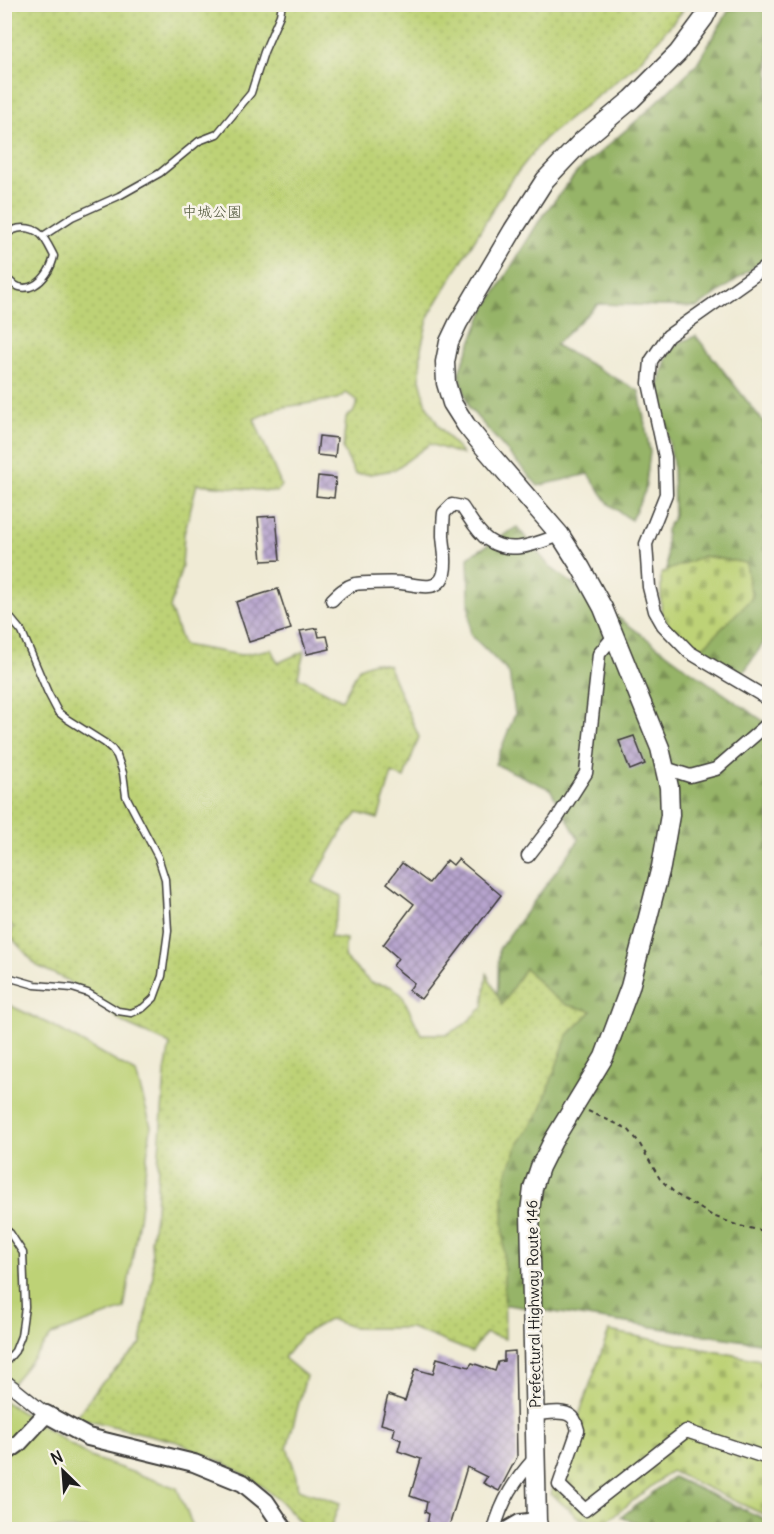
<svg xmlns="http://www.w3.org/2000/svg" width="774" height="1534" viewBox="0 0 774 1534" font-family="Delius,'Klee One',sans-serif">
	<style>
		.green { fill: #bdd276; stroke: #6c7749; stroke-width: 1.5 }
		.forest { fill: url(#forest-firs); stroke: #596842; stroke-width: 1.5 }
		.cemetery { fill: url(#cemetery-stones); stroke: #6c7749; stroke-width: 1.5 }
		.park { fill: url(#park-dots); stroke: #6c7749; stroke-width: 1.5 }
		.building { fill: url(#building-cross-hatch) }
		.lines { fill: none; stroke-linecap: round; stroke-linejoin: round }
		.service-casing { stroke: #3c3b38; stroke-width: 9 }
		.minor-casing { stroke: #3c3b38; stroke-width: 15 }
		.tertiary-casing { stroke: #3c3b38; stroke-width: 20 }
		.secondary-casing { stroke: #3c3b38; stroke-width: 21 }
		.path { stroke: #3c3b38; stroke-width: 2; stroke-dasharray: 4.5 4.5; stroke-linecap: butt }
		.service { stroke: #fff; stroke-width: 6 }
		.minor { stroke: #fff; stroke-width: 12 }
		.tertiary { stroke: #fff; stroke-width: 16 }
		.secondary { stroke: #fff; stroke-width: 18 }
		.labels { text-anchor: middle; stroke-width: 5; stroke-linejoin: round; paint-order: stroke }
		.park-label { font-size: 15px; fill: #4c5337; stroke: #f7f3e8 }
		.street-label { font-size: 15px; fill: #1c1c1c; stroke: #f7f3e8 }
	</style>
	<defs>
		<pattern id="forest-firs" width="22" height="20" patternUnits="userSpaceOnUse" patternTransform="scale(1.5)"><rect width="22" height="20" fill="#96b467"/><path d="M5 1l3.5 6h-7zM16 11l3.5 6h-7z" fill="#7a9254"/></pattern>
		<pattern id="cemetery-stones" width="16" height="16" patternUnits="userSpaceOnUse" patternTransform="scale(1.5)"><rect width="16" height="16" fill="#bdd276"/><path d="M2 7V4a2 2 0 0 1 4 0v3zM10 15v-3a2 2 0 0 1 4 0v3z" fill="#a2b466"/></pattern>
		<pattern id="park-dots" width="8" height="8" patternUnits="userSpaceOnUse" patternTransform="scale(1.5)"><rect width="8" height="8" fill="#bdd276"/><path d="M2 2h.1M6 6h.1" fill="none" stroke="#a2b466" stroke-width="1.8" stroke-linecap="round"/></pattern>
		<pattern id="building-cross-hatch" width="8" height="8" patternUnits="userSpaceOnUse" patternTransform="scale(1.5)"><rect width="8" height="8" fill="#b7a4ce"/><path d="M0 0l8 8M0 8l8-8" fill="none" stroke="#9485a6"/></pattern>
	</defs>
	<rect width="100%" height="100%" fill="#f7f3e8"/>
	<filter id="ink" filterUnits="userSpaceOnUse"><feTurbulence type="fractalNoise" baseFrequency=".0167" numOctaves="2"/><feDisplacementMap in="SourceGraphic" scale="12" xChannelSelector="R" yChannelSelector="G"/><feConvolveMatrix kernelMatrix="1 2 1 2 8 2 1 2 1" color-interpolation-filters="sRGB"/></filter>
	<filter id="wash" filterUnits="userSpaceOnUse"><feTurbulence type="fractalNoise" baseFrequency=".008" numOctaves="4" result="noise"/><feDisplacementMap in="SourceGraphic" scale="24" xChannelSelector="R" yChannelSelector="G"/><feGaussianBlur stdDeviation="1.35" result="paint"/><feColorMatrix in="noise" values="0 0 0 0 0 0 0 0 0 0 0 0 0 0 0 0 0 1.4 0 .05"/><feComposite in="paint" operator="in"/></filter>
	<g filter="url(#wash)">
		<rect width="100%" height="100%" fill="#f0ebd5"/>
		<path class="green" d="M5 1003 55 1027 136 1073 151 1126 139 1219 124 1309 52 1335 5 1392Z
			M4 1401 90 1457 177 1488 194 1529H5Z"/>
		<path class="forest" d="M732 5H769V256L698 307 598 304 555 345 639 391 650 452 645 491 631 520 609 504 588 474 538 486 469 408 459 372 483 313 541 218 577 172 642 116 696 65Z
			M696 336 769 429V635L743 673 702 649 667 572 666 530 674 516 673 463 658 389 666 359 676 344Z
			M517 527 550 567 684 666 769 725V1348L759 1343 487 1302 499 949 579 840 550 789 495 764 515 714 509 673 470 634 468 557Z
			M673 1477 769 1521V1529H650L621 1517Z"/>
		<path class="cemetery" d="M703 556 746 563 752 598 699 651 667 624 661 610V573Z
			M609 1331 760 1360 769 1364V1517L671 1471 607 1521 580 1519 551 1494Z"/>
		<path class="park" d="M4 5H686L680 14 636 65 544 139 509 183 429 315 421 348 420 379 427 406 439 426 463 455 430 444 394 470 370 474H355L343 449 346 417 353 413 358 401 346 393 337 399 278 408 254 419 281 485 277 492 197 484 184 534 182 566 170 608 183 645 241 655 271 649 278 663 304 651 298 677 342 700 359 668 374 662 388 665 419 737 404 778 392 773 378 819 358 813 341 833 313 882 342 896 330 937 346 939 344 957 371 983 390 986 402 995 421 1034H447L464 1025 483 1007 487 974 502 1005 525 968 549 993 567 1005 592 1011 567 1036 540 1112 519 1143 507 1173 503 1198 505 1339 485 1333 472 1352 411 1328H354L330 1319 302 1335 284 1358 306 1376 287 1448 295 1471 298 1489 340 1503 330 1529H305L303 1525 280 1501 255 1481 232 1467 178 1442 76 1417 98 1387 141 1344 153 1275 151 1240 156 1210 158 1164 165 1073 170 1044 125 1024 67 980 37 966 10 936 13 927 5 920Z"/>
		<g id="blocks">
			<path class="building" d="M319 436 337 438 335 457 317 455Z
				M318 476 336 478 334 498 316 496Z
				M276 516 280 560 262 561 258 517Z
				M278 589 291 629 249 642 236 602Z
				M317 628 319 637 327 636 330 649 307 654 300 631Z
				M634 736 645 764 630 770 619 741Z
				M458 859 501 895 421 999 409 990 414 983 393 966 398 958 383 945 414 904 387 883 402 863 429 883 447 860 453 865Z
				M515 1351 517 1457 499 1491 483 1483 487 1477 467 1467 448 1530H426L429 1514 425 1512 427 1502 410 1496 421 1459 398 1451 401 1440 393 1436 395 1428 381 1424 388 1395 405 1401 415 1369 433 1374 437 1358 469 1367 472 1363 495 1371 498 1362 504 1361V1352Z"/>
		</g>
	</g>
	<g filter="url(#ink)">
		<use href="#blocks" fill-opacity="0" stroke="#3c3b38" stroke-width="1.5"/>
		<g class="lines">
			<g class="service-casing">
				<path id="service" d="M4 236C10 231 15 228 23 228 42 228 46 241 54 256 49 281 23 303 4 274
					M43 236 72 217 119 196 160 173 199 141 217 134 251 93 264 52 280 15 282 4
					M4 610 22 632 48 693 58 712 67 719 105 743 112 749 117 756 123 773 126 796 158 857 165 879 168 931 162 976 154 998 143 1008 131 1013 118 1011 88 993 72 988 35 985 4 976
					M4 1228 10 1233 23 1253 25 1307 21 1336 15 1351 4 1364"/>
			</g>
			<g class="minor-casing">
				<path id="minor" d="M770 264 668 336 651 361 649 383 665 457 666 494 646 544 649 587 655 611 663 625 689 652 770 700
					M332 600C339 593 345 587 355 584 360 583 394 582 401 583 415 584 439 594 444 573 447 561 444 549 443 536 443 529 443 521 444 513L452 505 462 507C469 517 477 532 488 540 511 556 537 543 560 535
					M665 768 690 776 716 769 770 722
					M528 856 556 820 586 773 599 654 614 636
					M4 1380 46 1414
					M535 1414C545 1414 562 1409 571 1416 576 1419 576 1425 578 1430L559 1485 585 1510 686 1431 770 1459
					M494 1530C502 1500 515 1480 535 1458"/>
			</g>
			<g class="tertiary-casing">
				<path id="tertiary" d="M4 1454 18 1444 46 1414 88 1437 194 1463 243 1483 266 1502 285 1530
					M508 1530 520 1523 537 1521"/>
			</g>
			<g class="secondary-casing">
				<path id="secondary" d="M539 1530 537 1521 530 1212 533 1188 540 1167 553 1141 604 1057 630 987 661 867 670 815 669 787 660 748 603 608 581 568 560 535 483 446 466 425 452 403 446 383 445 362 449 342 458 323 513 230 545 180 583 140 632 99 678 53 704 18 711 4"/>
			</g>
			<path class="path" d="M588 1111 628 1129 638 1141 660 1179 677 1195 713 1216 739 1226 770 1232"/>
			<use href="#service" class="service"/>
			<use href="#minor" class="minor"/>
			<use href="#tertiary" class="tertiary"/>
			<use href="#secondary" class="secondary"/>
		</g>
	</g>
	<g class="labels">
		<g class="park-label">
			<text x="212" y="217">中城公園</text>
		</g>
		<g class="street-label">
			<text transform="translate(534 1304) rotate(-91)" y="5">Prefectural Highway Route 146</text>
		</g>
	</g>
	<rect width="774" height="1534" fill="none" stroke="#f7f3e8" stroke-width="24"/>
	<g transform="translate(63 1471) rotate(335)" stroke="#f7f3e8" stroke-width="4.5" paint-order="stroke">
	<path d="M0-4.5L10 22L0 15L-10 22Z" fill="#1c1c1c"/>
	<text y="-9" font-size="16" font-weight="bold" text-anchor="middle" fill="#1c1c1c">N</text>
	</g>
</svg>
